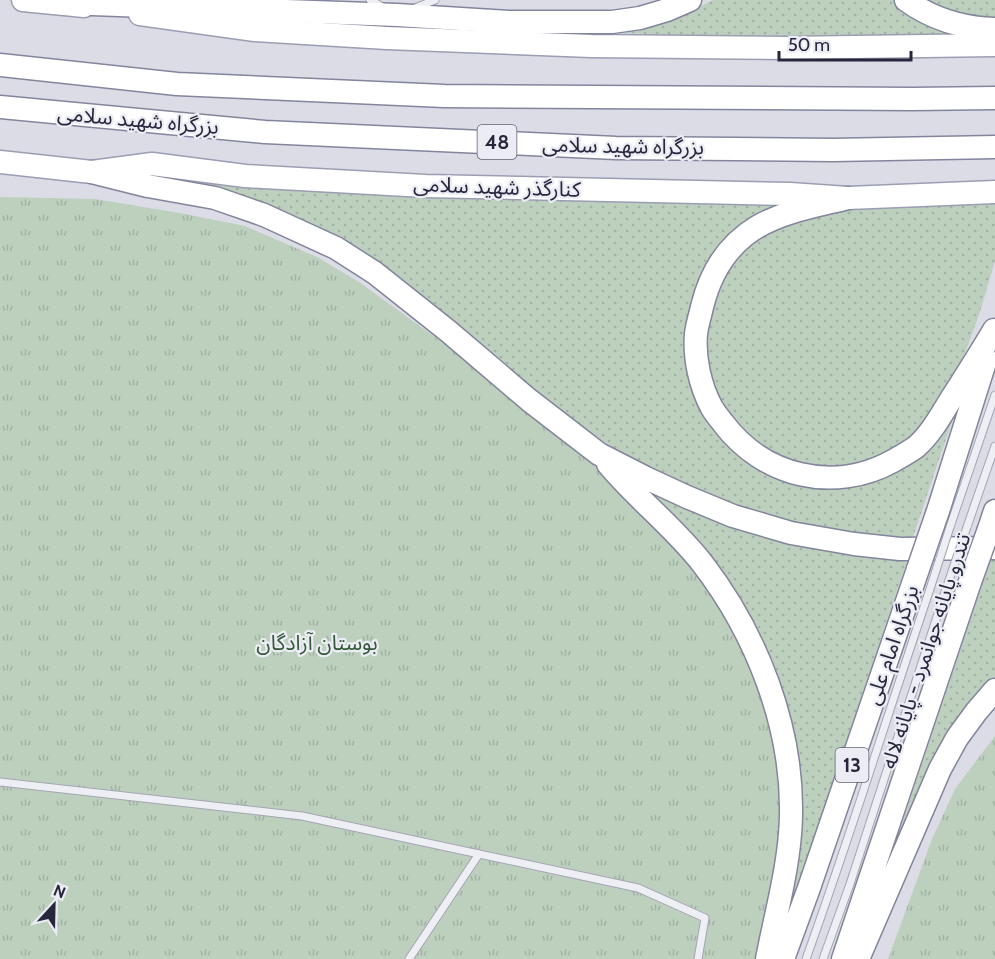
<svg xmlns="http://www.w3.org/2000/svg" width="995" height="959" viewBox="0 0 995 959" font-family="Cabin,'Noto Sans Arabic',sans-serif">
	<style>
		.grass { fill: url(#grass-dots) }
		.park { fill: url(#park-tufts) }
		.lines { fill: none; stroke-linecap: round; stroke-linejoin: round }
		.service-casing { stroke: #a5a5b3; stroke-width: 9 }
		.primary-casing { stroke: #9b9db2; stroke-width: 25 }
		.trunk-casing { stroke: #83859d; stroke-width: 25 }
		.service { stroke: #eeeef5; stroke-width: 7 }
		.primary { stroke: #fff; stroke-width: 22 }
		.trunk { stroke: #fff; stroke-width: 22 }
		.service-bridge-casing { stroke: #a5a5b3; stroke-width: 9; stroke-linecap: butt }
		.trunk-bridge-casing { stroke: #83859d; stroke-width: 25; stroke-linecap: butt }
		.service-bridge { stroke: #eeeef5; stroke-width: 7 }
		.trunk-bridge { stroke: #fff; stroke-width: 22 }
		.labels { text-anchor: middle; stroke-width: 4.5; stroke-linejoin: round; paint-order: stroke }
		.shield { fill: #ebecf4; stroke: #616173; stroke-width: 1.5 }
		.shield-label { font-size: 20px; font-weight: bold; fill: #26263c }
		.street-label { font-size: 21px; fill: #26263c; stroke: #ebecf4 }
		.park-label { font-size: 21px; fill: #335838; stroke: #ebecf4 }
	</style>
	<defs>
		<pattern id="grass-dots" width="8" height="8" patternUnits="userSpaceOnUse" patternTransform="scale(1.5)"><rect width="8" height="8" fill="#bdd0be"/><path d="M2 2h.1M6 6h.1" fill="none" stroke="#a2b2a4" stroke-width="1.8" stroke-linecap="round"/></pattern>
		<pattern id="park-tufts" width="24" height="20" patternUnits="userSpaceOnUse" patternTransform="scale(1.5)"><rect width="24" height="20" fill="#bdd0be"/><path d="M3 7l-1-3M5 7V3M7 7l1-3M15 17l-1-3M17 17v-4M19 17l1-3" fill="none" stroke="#a2b2a4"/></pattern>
	</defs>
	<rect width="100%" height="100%" fill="#dcdce6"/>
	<path class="grass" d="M713 0H894L902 7 995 36 712 37 625 33 678 17Z
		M915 0H995V23H986Z
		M165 176 791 205 700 288 708 417 830 487 953 418 912 540 867 536 806 526 737 506 705 494 627 457 545 401 473 340 225 192Z
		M995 201V261L980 312 968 345 955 377 935 412 889 459 823 473 758 451 713 397 702 345 713 292 738 251 787 220 846 210Z
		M649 491 908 558 790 909 770 959 649 499Z
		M992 557H995V677L945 735 927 770 885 875 969 624Z"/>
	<path class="park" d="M0 197 95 199 180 213 245 226 317 257 359 282 486 374 631 497 711 582 763 685 786 806 760 959H0Z
		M995 736V959H888L932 839 955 789Z"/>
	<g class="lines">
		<g class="service-casing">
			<path id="service" d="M370 0 383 7
				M415 8 435 0
				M950 527 995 395
				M967 527 995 446
				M0 782 302 816 638 888 705 918 698 959
				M409 959 479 854
				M806 959C850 837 888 713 930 589
				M823 959 850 884 944 595"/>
		</g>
		<g class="primary-casing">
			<path id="primary" d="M23 0 84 6
				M140 14 255 30 387 38 591 46 784 48 995 45
				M0 162 92 172 152 164 245 176 425 186 790 194 848 198 995 192"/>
		</g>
		<g class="trunk-casing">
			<path id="trunk" d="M906 0C932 19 962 28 995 29
				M64 3 397 15 509 22H612L640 18 667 10 690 0
				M0 65 177 84 444 96 912 99 995 98
				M0 107 265 132 616 148 833 150 995 147
				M92 172 148 186 215 198 264 215 336 248 375 273 448 331 529 400 599 454 646 478 687 497 733 516 791 533 854 544 900 549 995 548
				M848 198C816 206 785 211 757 227 727 245 710 274 702 307 700 316 697 325 696 334 694 358 700 386 712 408 715 413 719 418 723 423 763 476 833 494 893 461 900 457 909 452 916 447 932 433 942 413 953 396 967 374 981 352 994 330
				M608 464C637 499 674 527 702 563 756 633 793 726 791 816 790 864 776 912 767 959
				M938 511 986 359
				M989 529 995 511
				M783 959 809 888 918 569
				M843 959 970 582
				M858 959 940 769 957 738 976 712 995 690"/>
		</g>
		<use href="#service" class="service"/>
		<use href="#primary" class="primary"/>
		<use href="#trunk" class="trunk"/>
		<g class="service-bridge-casing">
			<path id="service-bridge" d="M930 589 950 527
				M944 595 967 527"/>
		</g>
		<g class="trunk-bridge-casing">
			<path id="trunk-bridge" d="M918 569 938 511
				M970 582 989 529"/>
		</g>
		<use href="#service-bridge" class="service-bridge"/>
		<use href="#trunk-bridge" class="trunk-bridge"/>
	</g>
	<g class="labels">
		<g class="shield">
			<rect x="477.5" y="125" width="39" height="34" rx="4.5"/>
			<rect x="835.5" y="748" width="33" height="34" rx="4.5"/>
		</g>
		<g class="shield-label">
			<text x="497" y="149">48</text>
			<text x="852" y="772">13</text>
		</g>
		<g class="street-label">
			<text transform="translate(138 120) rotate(5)" y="7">بزرگراه شهید سلامی</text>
			<text transform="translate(623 146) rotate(1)" y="7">بزرگراه شهید سلامی</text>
			<text transform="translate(497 187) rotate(2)" y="7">کنارگذر شهید سلامی</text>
			<text transform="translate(892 645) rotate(-71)" y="7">بزرگراه امام علی</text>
			<text transform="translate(926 651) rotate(-72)" y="7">تندرو پایانه جوانمرد - پایانه لاله</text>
		</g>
		<g class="park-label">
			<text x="317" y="650">بوستان آزادگان</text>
		</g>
	</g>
	<g transform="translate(54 905) rotate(22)" stroke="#ebecf4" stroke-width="4.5" paint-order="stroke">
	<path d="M0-4.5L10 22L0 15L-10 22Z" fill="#26263c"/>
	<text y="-9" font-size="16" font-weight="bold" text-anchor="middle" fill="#26263c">N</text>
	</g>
	<path d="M779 51v9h132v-9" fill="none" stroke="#26263c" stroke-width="3"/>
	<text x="788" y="51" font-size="18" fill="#26263c" stroke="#ebecf4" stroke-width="4.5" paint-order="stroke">50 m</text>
</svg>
